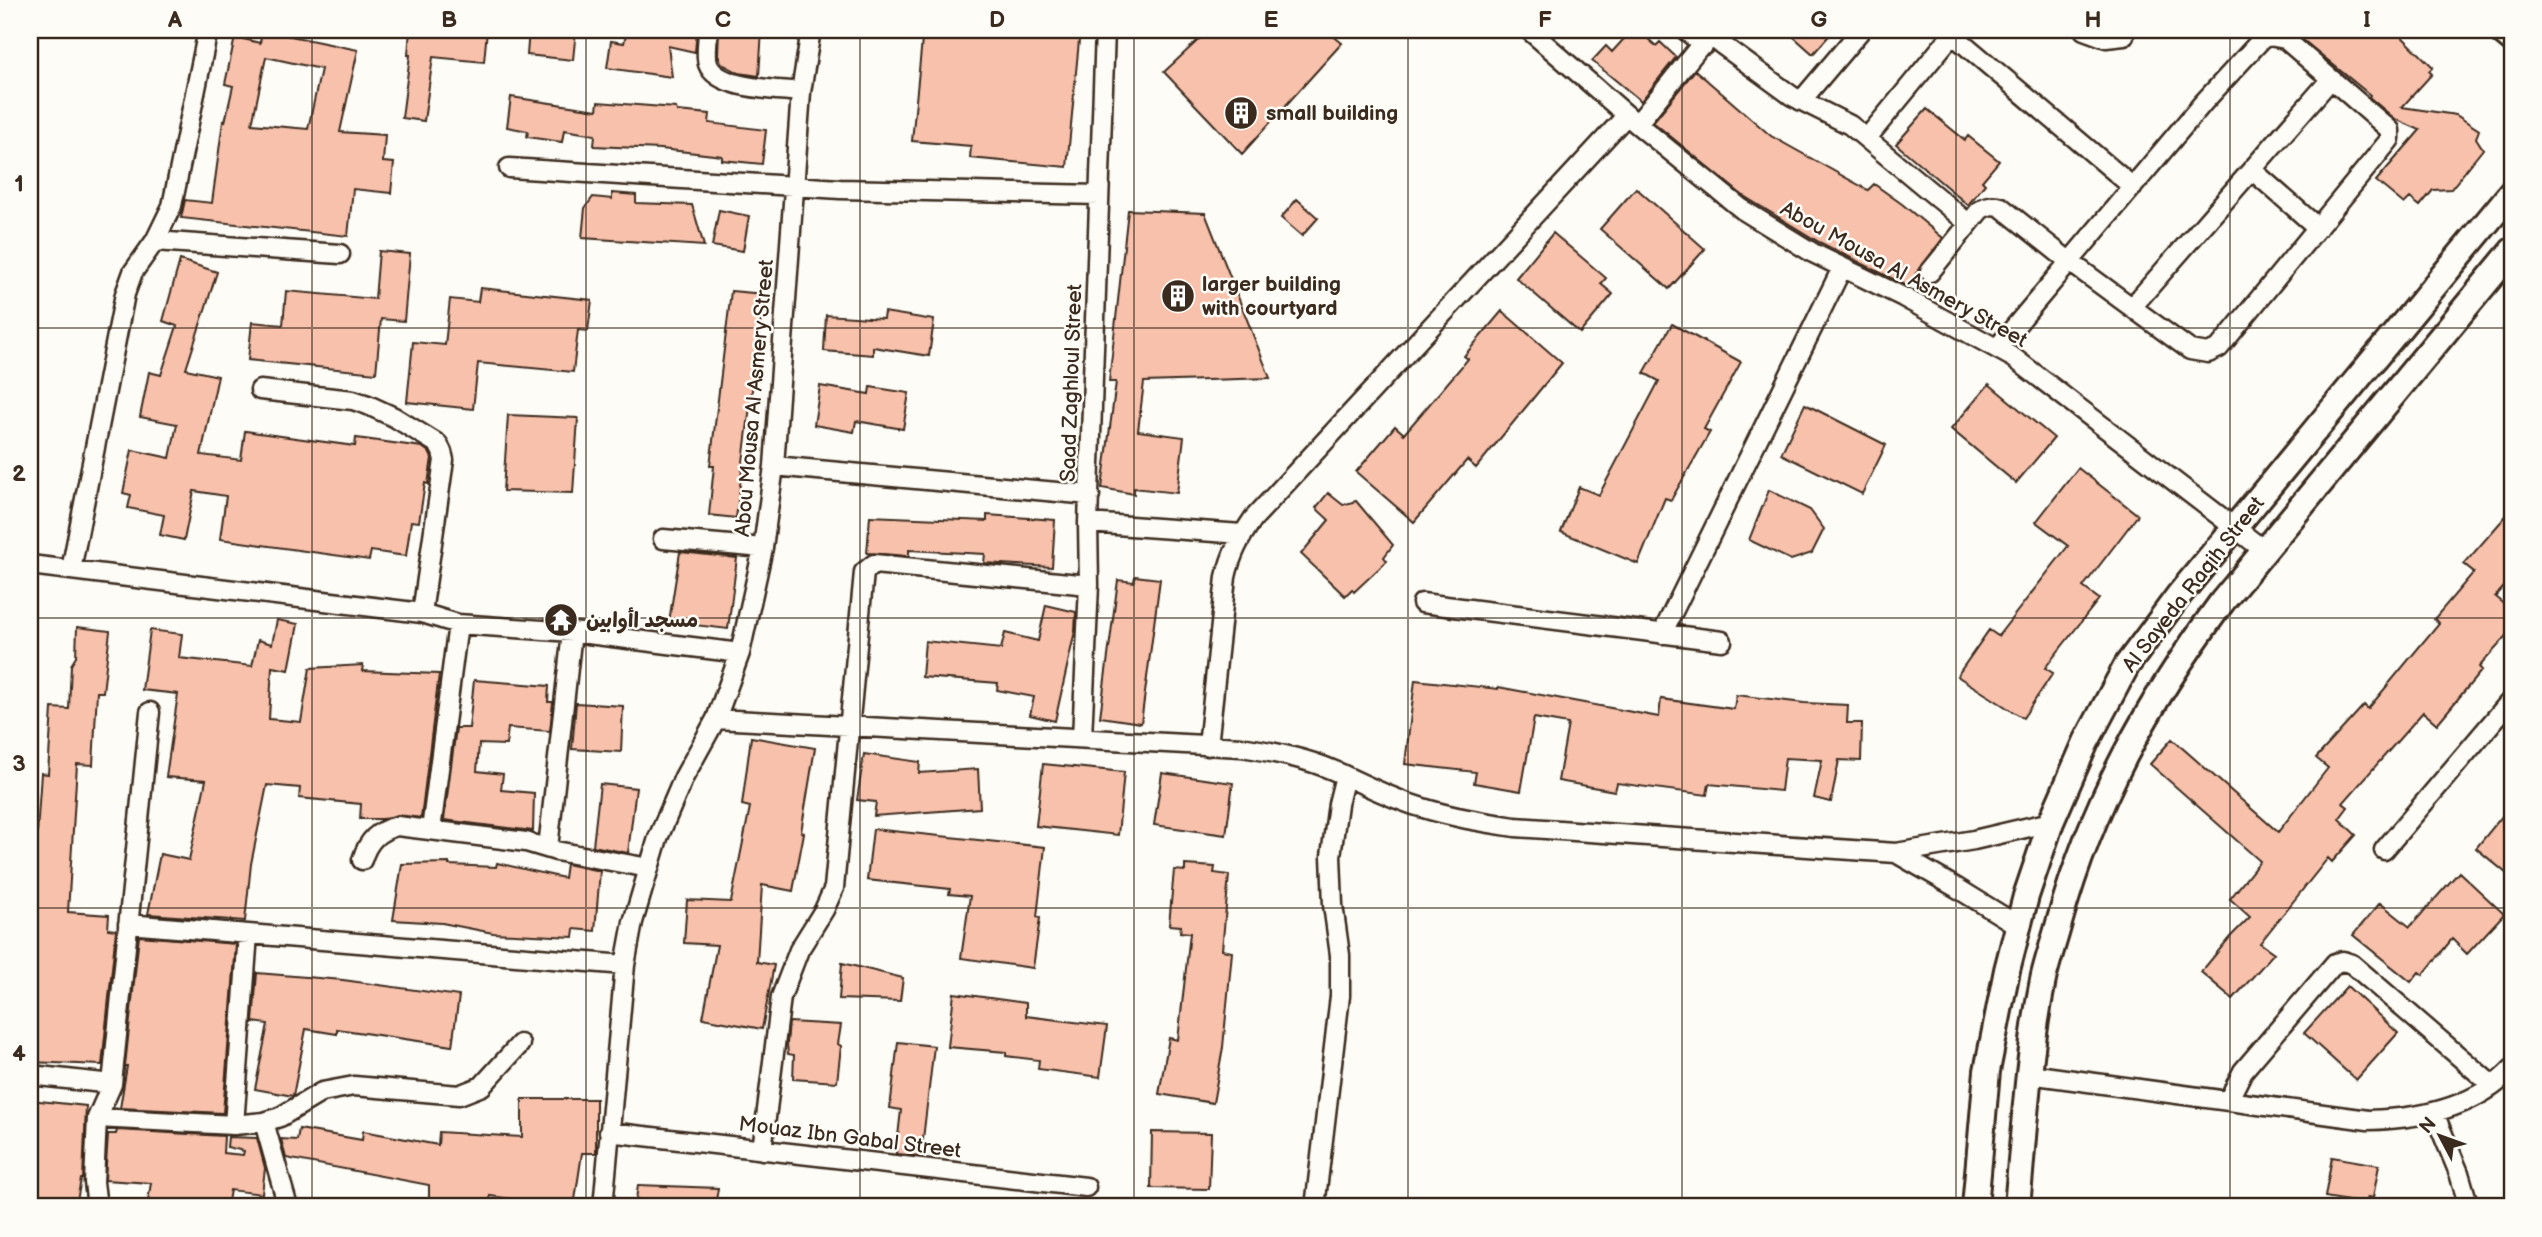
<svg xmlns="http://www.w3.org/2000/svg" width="2542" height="1237" viewBox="0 0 2542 1237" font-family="'Balsamiq Sans','Playpen Sans Arabic',sans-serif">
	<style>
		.building { fill: #f8c1ac; stroke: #3b2a1e; stroke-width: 2; fill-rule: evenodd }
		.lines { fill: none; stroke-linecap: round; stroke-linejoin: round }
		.street-casing { stroke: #3b2a1e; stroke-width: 23 }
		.secondary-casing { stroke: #3b2a1e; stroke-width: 30 }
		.street { stroke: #fdfcf7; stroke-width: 18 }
		.secondary { stroke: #fdfcf7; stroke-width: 24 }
		.grid { fill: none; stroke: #3b2a1e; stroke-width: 2; stroke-opacity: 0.55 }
		.labels { text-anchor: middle; stroke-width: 5; stroke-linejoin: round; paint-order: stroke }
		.poi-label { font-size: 21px; font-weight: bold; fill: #3b2a1e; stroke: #fdfcf7; text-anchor: start }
		.street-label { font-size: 21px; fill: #3b2a1e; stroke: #fdfcf7 }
		.neatline { fill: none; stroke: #3b2a1e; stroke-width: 2.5 }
		.grid-label { font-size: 23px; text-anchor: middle; font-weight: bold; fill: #3b2a1e }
	</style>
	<rect width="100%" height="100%" fill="#fdfcf7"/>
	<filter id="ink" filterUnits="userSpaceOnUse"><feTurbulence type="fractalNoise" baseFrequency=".0143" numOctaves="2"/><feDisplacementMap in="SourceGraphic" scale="14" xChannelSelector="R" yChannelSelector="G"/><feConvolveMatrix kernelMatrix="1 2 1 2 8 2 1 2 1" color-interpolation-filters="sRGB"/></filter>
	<g filter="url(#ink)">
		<path class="building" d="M262 30 358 50 340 132 385 135 383 162 394 163 391 193 353 189 348 236 181 218 185 200 212 203 223 121 225 122 233 86 225 84 235 37 260 43ZM266 57 321 69 308 129 252 124Z
			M410 30H487L484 62 433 57 424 121 402 118 410 55H408Z
			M529 30H576L573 60 527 55Z
			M627 30H697L695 52 668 46 672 77 607 68 611 41 624 43Z
			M719 30H762L759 76 739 73 722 64 718 55Z
			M923 30H1080L1067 167 970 158 971 146 912 141Z
			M1209 30H1326L1342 43 1242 154 1164 72Z
			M1632 30H1638L1656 46 1660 42 1676 57 1641 101 1592 61 1606 46 1612 52Z
			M1786 30H1834L1813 54Z
			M2291 30H2395L2433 67 2429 71 2432 74 2402 107 2456 115 2479 130 2476 138 2483 149 2451 189 2433 190 2420 206 2410 198 2404 204 2376 181 2420 130 2395 119 2369 97 2370 95Z
			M1695 70 1771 136 1868 190 1874 184 1902 204 1943 238 1907 286 1819 242 1742 195 1653 122Z
			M511 97 597 110 598 102 676 108 677 111 710 114 709 123 766 130 762 164 722 160V156L661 149 594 146 595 135 564 130 562 142 527 137 528 131 507 127Z
			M1927 109 1965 140 1968 136 1999 161 1982 181 1985 184 1968 205 1896 144Z
			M1636 188 1705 249 1669 289 1600 229Z
			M612 193 636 195V203L692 205 704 246 582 238 585 208 593 197 612 199Z
			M1297 199 1318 218 1302 236 1281 218Z
			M719 210 749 216 743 251 712 246Z
			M1128 210 1205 213 1270 378 1144 382 1138 431 1184 437 1177 493 1134 488V494L1102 488 1116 382H1109Z
			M1553 233 1606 278 1601 284 1613 294 1580 333 1516 278Z
			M379 251 410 254 404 321 381 319 376 373 248 360 252 322 283 325 286 291 375 299Z
			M180 260 217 272 186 369 218 376 201 455 241 460 245 431 355 446 356 438 422 447 429 452 432 458 428 484 425 483 419 522 411 521 406 556 371 551 369 560 220 539 226 496 194 491 184 540 160 535 164 515 128 508 131 495 123 493 132 450 170 458 177 424 140 417 149 372 161 375 177 326 163 321Z
			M480 288 592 300 588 331 578 330 573 372 478 363 473 409 407 402 413 342 445 345 450 299 478 302Z
			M731 291 764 294 736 518 709 515 714 466H710Z
			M1502 311 1562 363 1476 468 1467 460 1414 522 1356 472 1395 426 1404 434 1468 359 1464 356Z
			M884 312 934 320 929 356 873 347V355L824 351 826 315 883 319Z
			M1672 324 1741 362 1704 429 1710 432 1671 500 1665 498 1638 564 1561 532 1579 487 1599 495 1659 381 1644 373Z
			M1989 384 2054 438 2016 483 1951 429Z
			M820 386 869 394 870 387 909 393 903 429 856 421 854 432 814 425Z
			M1805 404 1886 445 1862 494 1781 454Z
			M508 415 578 418 573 493 503 491Z
			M2078 468 2138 515 2083 587 2099 599 2045 668 2053 673 2023 718 1957 676 1989 630 1998 636 2068 546 2036 522Z
			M1769 490 1810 510 1824 529 1812 553 1791 560 1749 540Z
			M1328 493 1343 505 1356 501 1393 545 1384 557 1387 561 1354 592 1352 589 1345 596 1301 554 1329 520 1316 508Z
			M2512 509V578L2495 597 2512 611V630L2479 667 2482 670 2437 724 2423 712 2343 803 2348 807 2339 819 2356 835 2332 862 2328 858 2260 943 2274 953 2233 999 2201 972 2230 937 2250 917 2230 899 2260 861 2150 764 2172 739 2278 832 2328 768 2316 758 2364 705 2368 709 2439 623 2434 619 2474 572 2464 564Z
			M987 515 1055 520 1052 567 984 563 985 554 909 550V556L867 553 870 516 987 521Z
			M680 552 737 558 728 629 669 622Z
			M1135 576 1160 579 1141 723 1100 717 1118 580 1134 582Z
			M1046 605 1076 612 1075 631 1055 721 1030 715 1034 697 997 690 998 683 922 677 925 641 1001 649 1005 633 1038 641Z
			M277 620 298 624 289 670 272 667 269 719 301 722 310 668 363 665 362 671 439 674 421 818 398 815 383 819H360L361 804 299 798 300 788 267 785 251 864 245 921 148 914 160 854 189 860 206 780 166 777 178 694 142 690 150 630 182 634 179 658 252 666 258 640 272 644Z
			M77 627 110 631 103 692H97L93 765 77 764 68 912 109 915 108 929 116 930 102 1065 30 1062 32 908 41 773 48 774 52 708 69 709 71 665 76 657Z
			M474 680 549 686 548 702H553L550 731 508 728 506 745 479 744 477 771 503 774 501 790 534 793 533 831 444 820 456 728H469Z
			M1415 680 1498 689V687L1659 717 1661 699 1734 709 1736 695 1804 703 1848 705 1847 723H1862L1861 761 1839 760 1831 802 1814 798 1822 760 1785 758 1781 791 1709 784 1707 795 1617 783 1615 791 1558 781 1568 724 1534 718 1521 791 1474 783 1476 772 1405 764Z
			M576 703 623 706 621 752 572 749Z
			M751 737 815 748 801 832 804 833 793 891 762 885 757 962 774 965 762 1029 703 1018 717 945 684 943 687 900 731 902 750 807 742 805Z
			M864 754 920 762 919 773 978 769 980 808 874 816 876 802 857 800Z
			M1043 764 1124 772 1118 835 1036 826Z
			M1162 773 1233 783 1226 835 1154 825Z
			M600 784 636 788 628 853 593 846Z
			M2512 804V878L2476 848Z
			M873 829 1045 847 1037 917 1040 918 1033 968 961 958 970 896 949 894 950 889 867 880Z
			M449 863V865L496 867 497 863 564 878 566 864 600 871 595 931 574 929 573 937 493 933 442 923 393 920 402 864Z
			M1185 865 1215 867 1214 873 1229 875 1222 950 1232 952 1223 1047 1213 1103 1159 1094 1169 1038 1178 1040 1190 933 1180 932 1181 926 1169 925 1174 870 1185 871Z
			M2459 872 2504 914 2467 954 2452 939 2423 975 2419 972 2411 982 2353 935 2380 903 2410 927Z
			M139 936 236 944 223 1113 120 1108 127 1066H125Z
			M842 963 903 978 900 1001 839 999Z
			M257 973 343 980 459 996 452 1046 337 1029V1034L306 1029 293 1096 255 1089 268 1024 253 1022Z
			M2347 986 2398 1033 2356 1080 2304 1033Z
			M954 993 1026 1003V1016L1107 1026 1100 1077 1038 1069 1039 1060 1006 1056V1052L948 1047Z
			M789 1022 841 1025 838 1044 841 1046 837 1082 793 1079 794 1055 788 1054 787 1044Z
			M898 1042 934 1046 921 1156 896 1154 901 1110 890 1108Z
			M522 1099H596V1153H582L574 1207H531L532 1202 490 1196 491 1207H429V1185L286 1158 281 1139 297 1140 299 1129 362 1140 363 1131 438 1145 439 1132 522 1137Z
			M30 1100 86 1106 83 1179H81L77 1201H30Z
			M117 1130 224 1136 223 1153 243 1155 244 1151 227 1147 228 1137 257 1138 265 1168 262 1194 230 1190 227 1207H147L151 1183 105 1180 108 1134H116Z
			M1152 1132 1211 1133 1209 1189 1151 1188Z
			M2332 1157 2379 1165 2373 1198 2368 1197 2366 1204 2325 1197Z
			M638 1185 718 1188 715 1207H635Z"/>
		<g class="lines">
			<g class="street-casing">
				<path id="street" d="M708 30C708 40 705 54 708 64 717 90 778 89 801 92
					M1529 30 1637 124 1743 210 1813 253 1903 297 2014 358 2265 551
					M1685 30 1704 45
					M2084 30 2106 38 2124 36
					M1952 34 2133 187
					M1710 36 1792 96 1850 125 1968 223
					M1801 101 1861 30
					M1637 124 1713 30
					M1867 138 1956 30
					M509 168 840 189 1099 195
					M2252 170 2318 228
					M155 241 340 254
					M1930 272 1980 210C1987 205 1993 204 2001 207L2070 262 2190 350 2208 353 2219 348 2387 143 2390 139V130L2285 39 2269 36 2262 39 2203 103 1997 348
					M2132 307 2331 79
					M260 390 353 400 368 405 394 417 438 444 442 452 444 460 422 613
					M774 466 1090 495
					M1088 523 1242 534
					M663 539 763 548
					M30 565 422 613 458 624 572 632 740 653
					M71 570 125 294 133 272 155 241 172 206 208 30
					M1422 603 1722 641
					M1662 634 1842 268
					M716 719 1241 747C1273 752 1305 758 1335 771 1363 784 1390 798 1420 807 1451 817 1482 822 1515 827L1896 853 1974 840 2051 822
					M1082 738 1089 585 1088 523 1105 30
					M1208 746 1226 577C1231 554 1240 538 1253 519L1627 115
					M431 830 458 624
					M548 848 572 632
					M2384 850 2512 699
					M1896 853 1957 888 2017 925
					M362 860C368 840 378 831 397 826L526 842 556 851 649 868
					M128 924 625 965
					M2029 1074 2368 1120C2419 1119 2475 1108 2512 1069
					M30 1075 112 1084
					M2228 1101 2243 1071 2335 963 2343 961 2352 964 2492 1085
					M2434 1113 2459 1173 2469 1207
					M97 1118 234 1125 264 1122 280 1117 322 1092 354 1086 459 1095 482 1086 520 1044
					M264 1122 288 1207
					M234 1125 248 934
					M609 1132 1086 1187
					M762 1150 781 997 799 950 824 910 834 888 864 572 874 564 1089 585
					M97 1207 94 1182 97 1118 112 1084 150 712
					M603 1207 625 965 633 922 658 838 684 777 716 719 740 653 763 548 774 466 801 92 811 30
					M1315 1207 1340 996V955L1333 905 1331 856 1338 804 1345 776"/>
			</g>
			<g class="secondary-casing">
				<path id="secondary" d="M2500 30 2512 40
					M1975 1207 1987 1071 2007 970 2026 896 2051 822 2086 742 2127 665 2179 595 2512 192
					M2017 1207C2024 1131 2028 1055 2043 980 2047 961 2054 942 2059 923 2093 801 2147 704 2222 602L2512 251"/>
			</g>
			<use href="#street" class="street"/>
			<use href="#secondary" class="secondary"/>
		</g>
	</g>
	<path class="grid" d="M312 30V1207M586 30V1207M860 30V1207M1134 30V1207M1408 30V1207M1682 30V1207M1956 30V1207M2230 30V1207M30 328H2512M30 618H2512M30 908H2512"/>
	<defs>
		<g id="building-disc" transform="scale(1.75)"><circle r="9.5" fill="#3b2a1e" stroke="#fdfcf7"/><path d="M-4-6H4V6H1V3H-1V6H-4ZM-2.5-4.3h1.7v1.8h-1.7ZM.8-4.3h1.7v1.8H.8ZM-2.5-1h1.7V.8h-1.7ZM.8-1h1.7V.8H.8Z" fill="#fff"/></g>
		<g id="temple-disc" transform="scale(1.75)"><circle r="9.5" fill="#3b2a1e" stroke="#fdfcf7"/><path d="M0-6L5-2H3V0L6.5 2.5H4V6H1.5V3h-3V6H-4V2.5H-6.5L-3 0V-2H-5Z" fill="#fff"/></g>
	</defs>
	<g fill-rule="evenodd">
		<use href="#building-disc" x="1241" y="113"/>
		<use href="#building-disc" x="1178" y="296"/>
		<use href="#temple-disc" x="561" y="620"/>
	</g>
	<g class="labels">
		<g class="poi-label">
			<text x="1266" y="120">small building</text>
			<text x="1202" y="291">larger building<tspan x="1202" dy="24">with courtyard</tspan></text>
			<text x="586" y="627">مسجد اأوابين</text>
		</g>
		<g class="street-label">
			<text transform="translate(1904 274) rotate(29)" y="7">Abou Mousa Al Asmery Street</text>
			<text transform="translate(1071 383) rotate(-88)" y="7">Saad Zaghloul Street</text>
			<text transform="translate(754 398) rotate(-85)" y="7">Abou Mousa Al Asmery Street</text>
			<text transform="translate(2193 584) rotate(-52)" y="7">Al Sayeda Raqih Street</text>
			<text transform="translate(850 1137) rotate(7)" y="7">Mouaz Ibn Gabal Street</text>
		</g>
	</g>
	<rect width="2542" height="1237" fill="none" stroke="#fdfcf7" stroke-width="77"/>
	<g transform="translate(2440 1136) rotate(311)" stroke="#fdfcf7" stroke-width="5" paint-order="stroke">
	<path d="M0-5L12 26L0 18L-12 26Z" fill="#3b2a1e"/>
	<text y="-10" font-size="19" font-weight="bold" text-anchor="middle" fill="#3b2a1e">N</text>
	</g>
	<rect x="38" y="38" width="2466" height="1160" class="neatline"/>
	<g class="grid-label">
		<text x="175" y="27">A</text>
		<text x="449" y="27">B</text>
		<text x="723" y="27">C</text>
		<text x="997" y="27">D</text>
		<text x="1271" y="27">E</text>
		<text x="1545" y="27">F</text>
		<text x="1819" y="27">G</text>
		<text x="2093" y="27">H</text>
		<text x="2367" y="27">I</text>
		<text x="19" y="191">1</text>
		<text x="19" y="481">2</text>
		<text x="19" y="771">3</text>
		<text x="19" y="1061">4</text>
	</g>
</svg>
